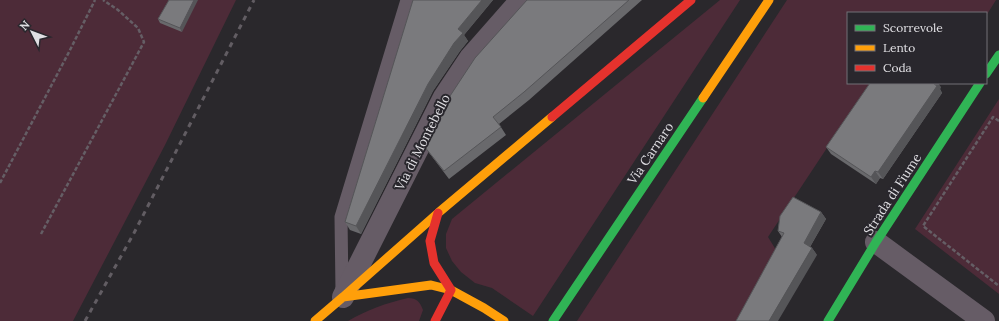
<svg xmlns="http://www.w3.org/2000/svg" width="999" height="321" viewBox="0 0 999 321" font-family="Lora,serif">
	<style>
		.green { fill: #4d2b38 }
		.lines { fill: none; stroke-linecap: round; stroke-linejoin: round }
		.path { stroke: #655e65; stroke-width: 2.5; stroke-dasharray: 4 2; stroke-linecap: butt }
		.lane { stroke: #665c66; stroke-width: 13 }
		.street { stroke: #665c66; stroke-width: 22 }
		.fast { stroke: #30b455; stroke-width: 9 }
		.slow { stroke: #ff9f0a; stroke-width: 9 }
		.jam { stroke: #e5322d; stroke-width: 9 }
		.rail { stroke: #625d63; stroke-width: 3; stroke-dasharray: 5 5; stroke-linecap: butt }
		.wall { fill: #69696c }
		.shaded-wall { fill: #555558 }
		.building { fill: #7a7a7d; stroke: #555558 }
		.labels { text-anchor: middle; stroke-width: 4; stroke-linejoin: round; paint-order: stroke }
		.street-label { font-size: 13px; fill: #e0dfe3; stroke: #29272d }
	</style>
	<rect width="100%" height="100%" fill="#2a282c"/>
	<path class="green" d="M0 0H236L165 145 73 321H0Z
		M720 0H740L533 316 492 288 475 283 461 272 452 261 446 248V234L452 219Z
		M787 0H996L986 16V13H848V83H870L768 237 776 250 736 321H577Z
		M999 99V294L915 229Z
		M408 298C417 298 420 302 423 310L419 321H348C367 310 386 303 408 298Z"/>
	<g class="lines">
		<path class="path" d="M999 121 993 117 923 226 999 286
			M0 183 69 52 95 0
			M41 234 144 42 138 28 118 10 103 0"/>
		<path class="lane" d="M342 291 341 217 407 0"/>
		<path class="street" d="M876 242 984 321
			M343 297 444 97 470 58 521 0"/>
		<path class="fast" d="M986 74 999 55
			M553 321 703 98
			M828 321 876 242 980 83"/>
		<path class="slow" d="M703 98 769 0
			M343 297 438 213 552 117
			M315 321 343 297 431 285 451 290 484 308 504 321"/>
		<path class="jam" d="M552 117 691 0
			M435 321 451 290 434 263 430 241 438 213"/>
		<path class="rail" d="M85 321 134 233 254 0"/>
	</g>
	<path class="wall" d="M169 0 182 32 160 23 158 19Z
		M413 0H493L464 35 468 41 460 51 433 91 361 234 350 230 345 222Z
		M527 0H642L529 100 499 124 506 135 449 179 424 146Z
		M941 87 940 89 942 93 883 179 880 178 876 184 831 154 826 147Z
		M821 212 826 219 810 247 812 248 817 255 782 237 778 231Z"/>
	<path class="shaded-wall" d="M194 0H198L182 32 180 28Z
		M482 0H493L464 35 468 41 460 51 433 91 361 234 356 226 428 84 454 43 458 29Z
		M934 83H938L941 87 940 89 942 93 883 179 878 172Z
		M875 171 880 178 876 184 871 177Z
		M821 212 826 219 808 250 804 243Z
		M812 248 817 255 778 321H769Z"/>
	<path class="building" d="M169 0H194L180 28 158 19Z
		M413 0H482L458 29 463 33 454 43 428 84 356 226 345 222Z
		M527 0H629L524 92 493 117 501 127 444 171 424 146 450 96 475 58Z
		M870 83H934V84L937 86 878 172 875 171 871 177 826 147Z
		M793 197 821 212 804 243 812 248 769 321H736L784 233 778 231 780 216Z"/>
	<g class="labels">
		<g class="street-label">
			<text transform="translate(422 142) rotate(-63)" y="5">Via di Montebello</text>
			<text transform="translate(650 153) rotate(-56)" y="5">Via Carnaro</text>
			<text transform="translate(892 194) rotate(-57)" y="5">Strada di Fiume</text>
		</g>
	</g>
	<rect x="847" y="12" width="140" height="72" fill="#29272d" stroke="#727176"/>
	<rect x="855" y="25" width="20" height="6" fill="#30b455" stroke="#727176"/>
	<text x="883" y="32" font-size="12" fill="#e0dfe3">Scorrevole</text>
	<rect x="855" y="45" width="20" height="6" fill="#ff9f0a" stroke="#727176"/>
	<text x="883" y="52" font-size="12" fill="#e0dfe3">Lento</text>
	<rect x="855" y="65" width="20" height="6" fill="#e5322d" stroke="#727176"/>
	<text x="883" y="72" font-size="12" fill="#e0dfe3">Coda</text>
	<g transform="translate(32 32) rotate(312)" stroke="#29272d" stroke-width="3" paint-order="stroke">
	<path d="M0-3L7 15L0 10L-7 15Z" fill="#e0dfe3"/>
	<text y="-6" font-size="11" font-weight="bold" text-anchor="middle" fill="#e0dfe3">N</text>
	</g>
</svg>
